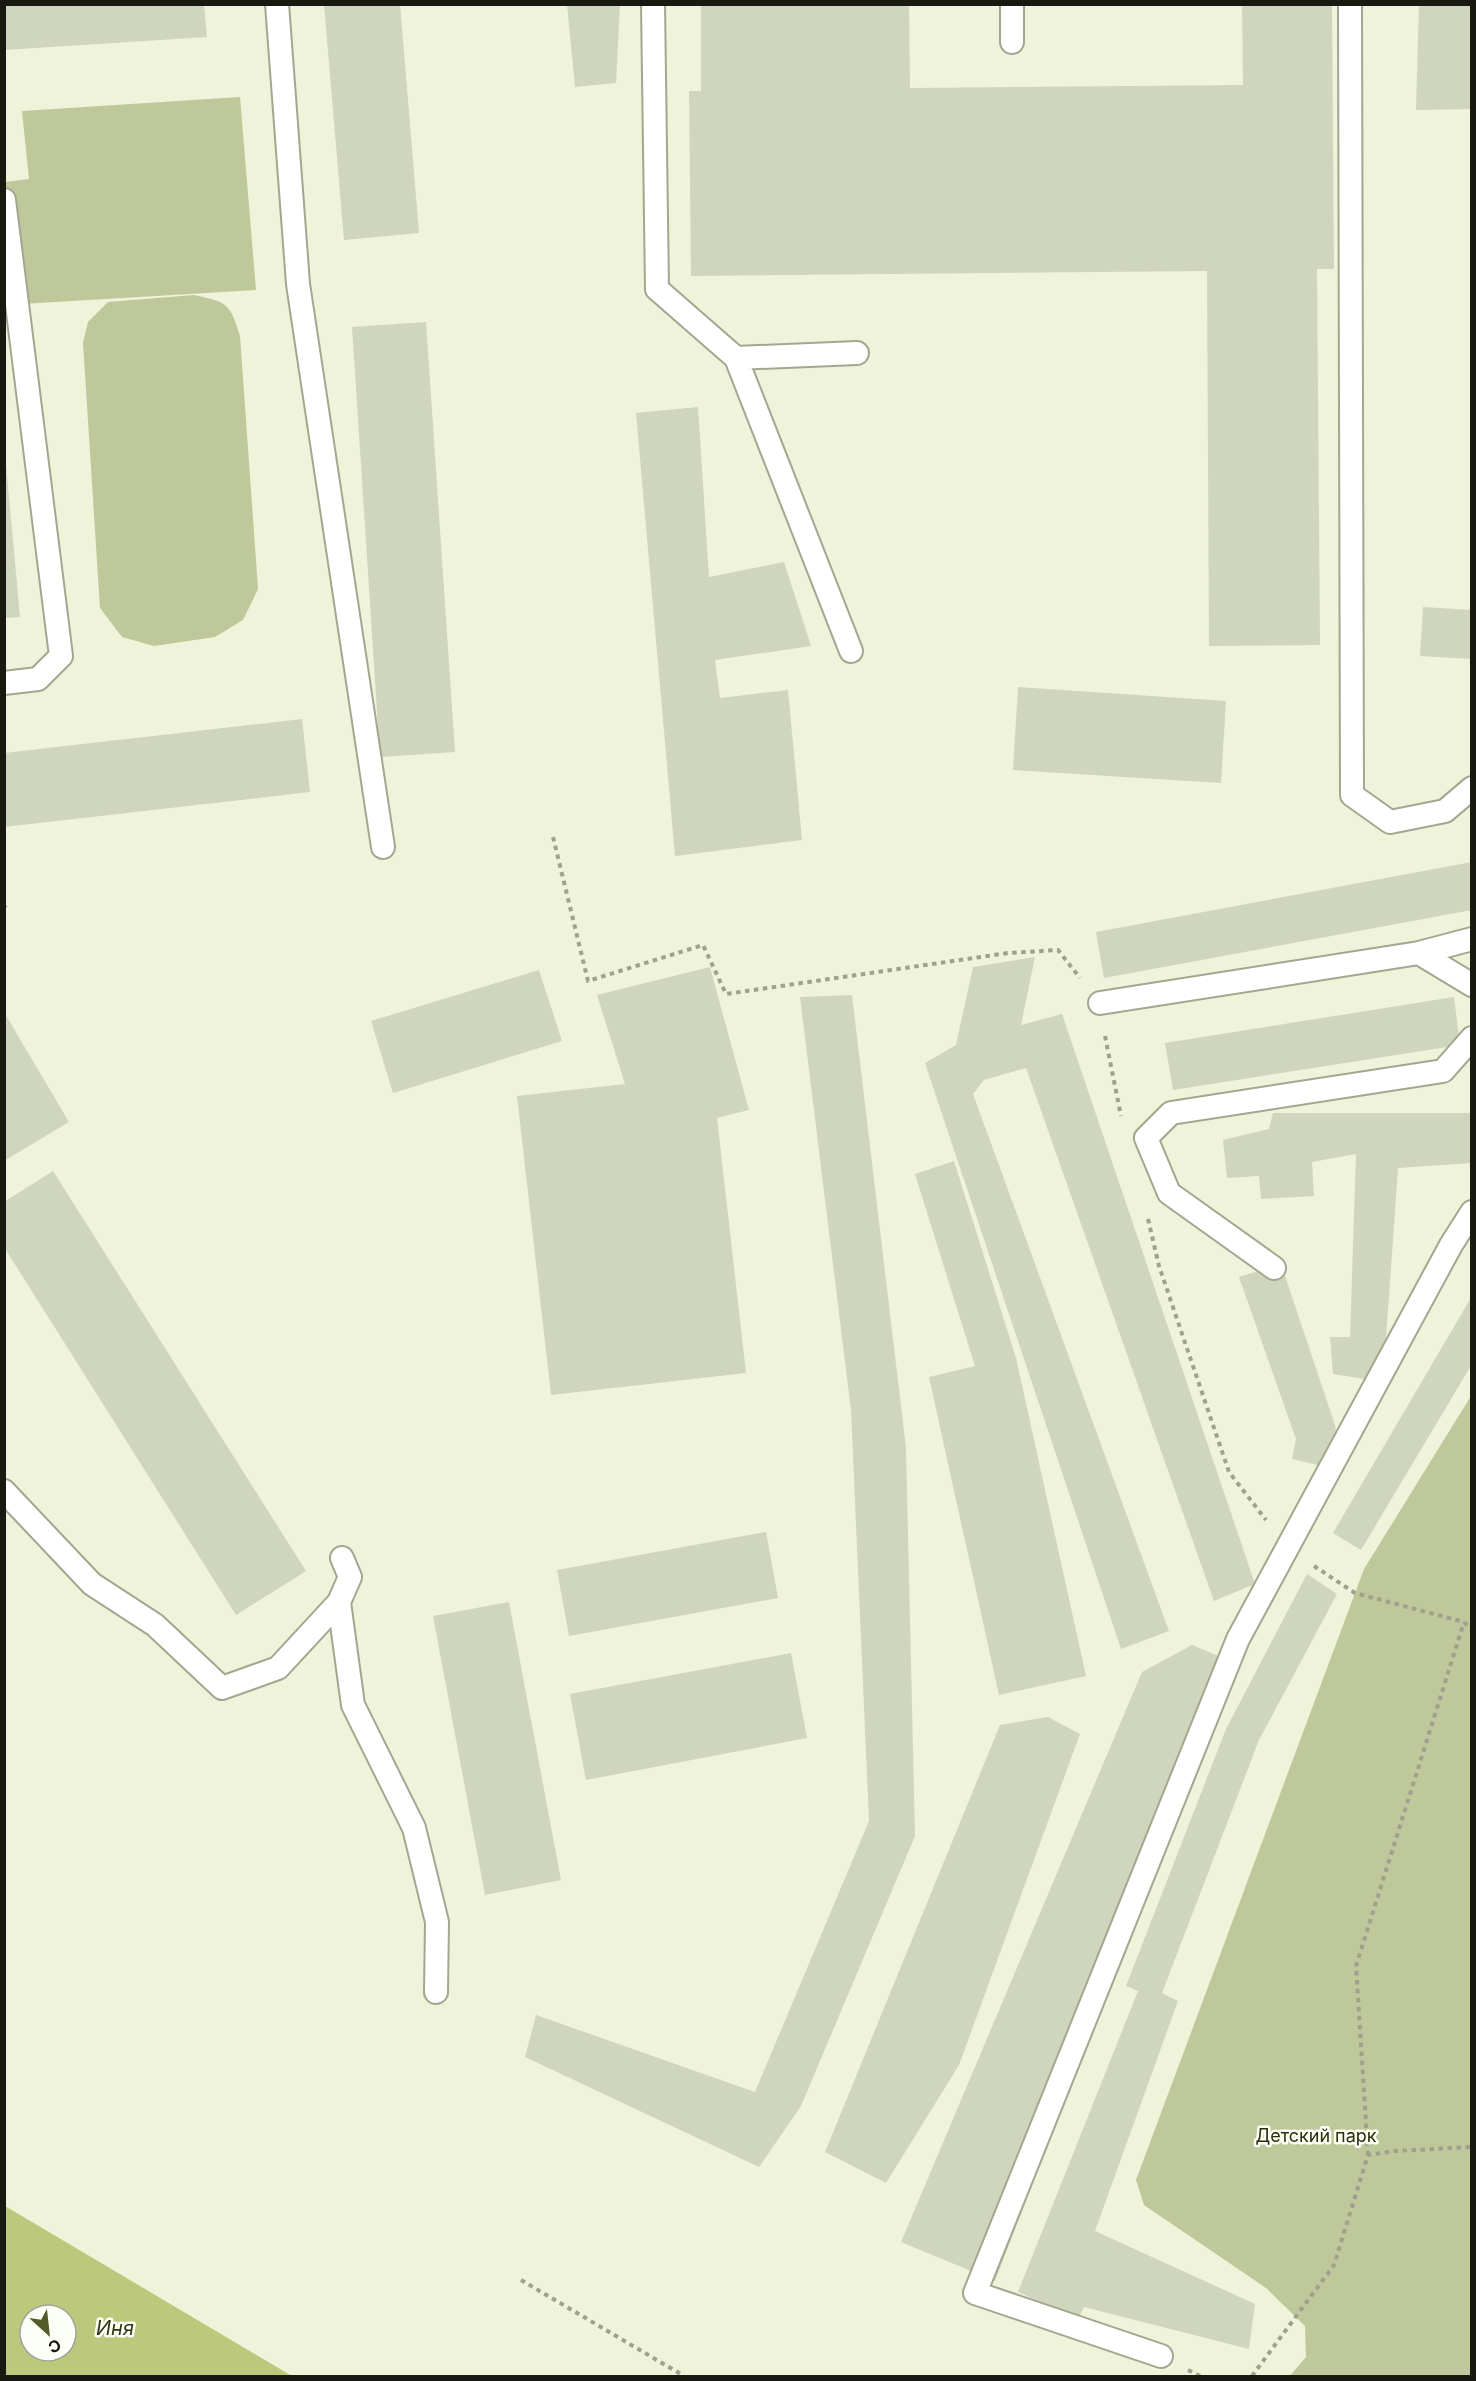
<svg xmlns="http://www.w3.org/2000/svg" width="1476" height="2381" viewBox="0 0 1476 2381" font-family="Inter,sans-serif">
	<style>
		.green { fill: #bfc89a }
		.water { fill: #bcc97c; fill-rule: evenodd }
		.building { fill: #d0d5bd }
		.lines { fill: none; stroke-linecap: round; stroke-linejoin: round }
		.service-casing { stroke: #a2a78f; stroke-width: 26 }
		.path { stroke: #9da18e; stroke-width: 4; stroke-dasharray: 4.5 4.5; stroke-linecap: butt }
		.service { stroke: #fff; stroke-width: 22 }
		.labels { text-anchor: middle; stroke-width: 5; stroke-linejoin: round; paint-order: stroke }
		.park-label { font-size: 18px; fill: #292e0c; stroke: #fcfff5 }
		.water-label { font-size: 20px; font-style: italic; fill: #333716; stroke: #fcfff5 }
	</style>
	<rect width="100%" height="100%" fill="#eef3da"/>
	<path class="green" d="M240 97 256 290 5 305V182L29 179 22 111Z
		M194 295C227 302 230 303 240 336L258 589 243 620 215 637 154 646 122 637 100 608 83 343 88 322 108 302Z
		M1471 1396V2376H1290L1306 2357 1305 2326 1266 2288 1144 2205 1136 2180 1364 1569Z"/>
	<path class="water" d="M5 2206 292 2376H5ZM30 2315H66V2351H30Z"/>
	<path class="building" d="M4 4H204L207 37 4 50Z
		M324 4H400L419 233 344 240Z
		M567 4H620L616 83 575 87Z
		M701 4H909L910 88 1243 85 1242 4H1332L1334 269H1317L1320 645 1209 646 1207 271 691 276 689 91H701Z
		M1419 4H1472V109L1416 110Z
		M426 322 455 752 380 757 352 327Z
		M698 407 709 577 784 562 811 646 715 660 720 698 788 690 802 840 675 856 636 413Z
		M5 453 20 617 5 618Z
		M1423 607 1472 610V659L1420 656Z
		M1018 687 1226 701 1221 783 1013 770Z
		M302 719 310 792 4 827V753Z
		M1472 862V910L1104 978 1096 932Z
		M1035 957 1021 1025 1062 1014 1255 1584 1214 1601 1026 1068 984 1080 973 1094 1169 1631 1121 1649 925 1063 956 1045 973 967Z
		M710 967 749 1110 717 1118 746 1373 551 1395 517 1096 625 1084 597 995Z
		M539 970 562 1041 393 1093 371 1021Z
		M852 995 906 1448 915 1836 801 2106 759 2167 525 2057 536 2015 755 2092 869 1821 851 1410 800 997Z
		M1454 997 1460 1045 1173 1090 1165 1043Z
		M4 1012 69 1122 4 1161Z
		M1273 1113H1472V1163L1398 1168 1383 1382 1333 1374 1330 1337H1350L1356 1154 1312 1162 1314 1196 1261 1199 1259 1176 1227 1178 1223 1140 1269 1129Z
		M954 1161 1016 1358 1086 1676 999 1695 929 1377 975 1366 915 1174Z
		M53 1171 306 1571 236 1615 4 1247V1202Z
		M1281 1264 1335 1425 1338 1447 1331 1468 1292 1459 1296 1439 1239 1277Z
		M1472 1296V1364L1361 1550 1333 1533Z
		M766 1532 778 1598 569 1636 557 1570Z
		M1307 1574 1337 1594 1259 1740 1162 1993 1178 2001 1095 2231 1255 2304 1249 2349 1084 2307 1078 2319 1018 2292 1138 1991 1126 1986 1226 1729Z
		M509 1602 561 1880 485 1895 433 1616Z
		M1192 1645 1233 1662 995 2281 901 2242 1142 1672Z
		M791 1653 807 1738 586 1780 570 1694Z
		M1048 1717 1080 1734 959 2065 886 2183 825 2152 1000 1725Z"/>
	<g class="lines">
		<g class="service-casing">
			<path id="service" d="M277 4 298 284 383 847
				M653 4 657 289 736 358 857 353
				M1350 4 1352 795 1390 822 1445 811 1472 788
				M1012 42V4
				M4 200 61 656 38 679 4 683
				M736 358 851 651
				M1419 953 1472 939
				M1100 1003 1419 953 1472 985
				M1274 1268 1169 1193 1146 1138 1171 1113 1443 1071 1472 1038
				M4 1491 92 1584 155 1625 222 1688 278 1668 339 1602 350 1577 342 1558
				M339 1602 353 1705 414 1828 437 1922 436 1992
				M1161 2356 975 2293 1238 1639 1451 1245 1472 1212"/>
		</g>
		<path class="path" d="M553 837 588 981 703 945 726 994 1008 953 1058 950 1080 978
			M4 906 6 908
			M1105 1036 1121 1116
			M1148 1219 1159 1266 1229 1472 1266 1520
			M1314 1566 1355 1593 1464 1622 1472 1630
			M1368 2155 1356 1966 1464 1622
			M521 2280 684 2376
			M1188 2370 1200 2376
			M1252 2376 1334 2265 1368 2155 1395 2151 1472 2147"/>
		<use href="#service" class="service"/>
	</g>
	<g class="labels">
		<g class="park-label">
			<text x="1316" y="2142">Детский парк</text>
		</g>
		<g class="water-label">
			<text x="115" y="2335">Иня</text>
		</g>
	</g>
	<rect width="1476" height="2381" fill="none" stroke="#181911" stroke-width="12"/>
	<g transform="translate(48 2333) rotate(153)"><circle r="28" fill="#fcfff5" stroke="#a1a39a" stroke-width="1.5"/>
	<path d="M0-4.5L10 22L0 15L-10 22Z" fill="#535b29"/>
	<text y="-9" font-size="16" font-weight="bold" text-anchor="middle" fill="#181911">С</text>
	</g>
</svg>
